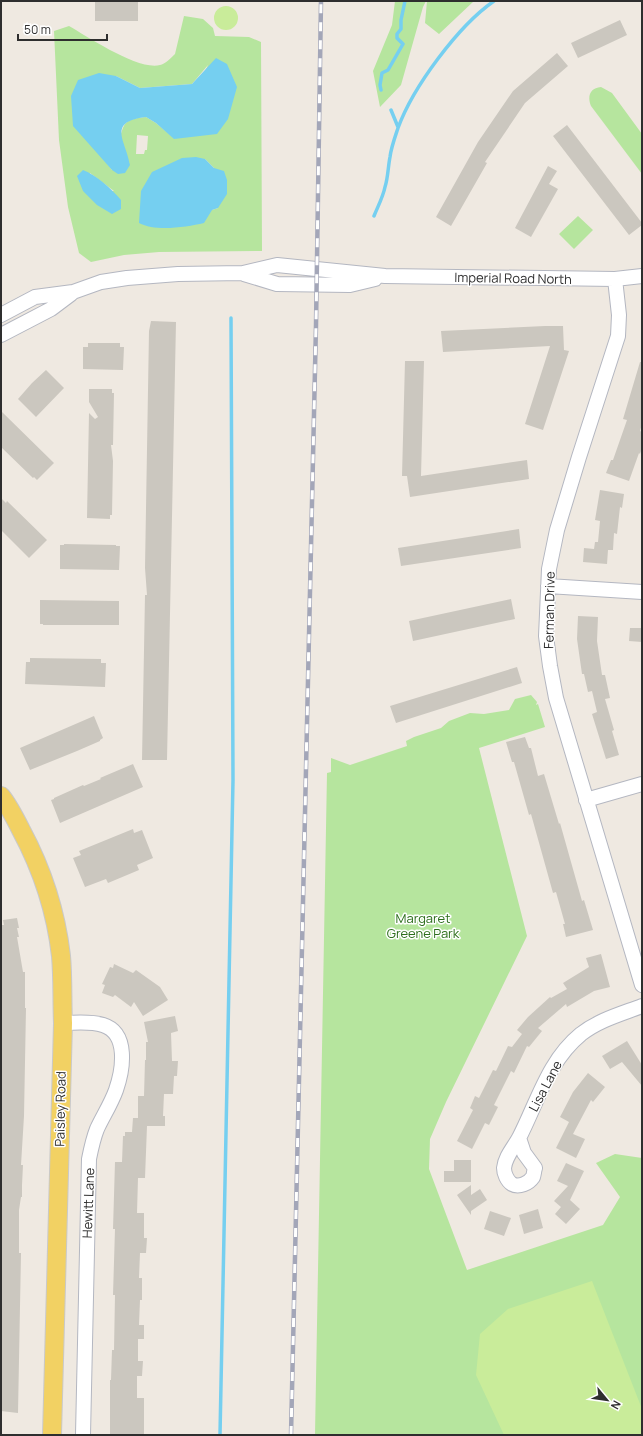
<svg xmlns="http://www.w3.org/2000/svg" width="643" height="1436" viewBox="0 0 643 1436" font-family="Manrope,sans-serif">
	<style>
		.green { fill: #b6e59e; fill-rule: evenodd }
		.pitch { fill: #c9ec9a }
		.water { fill: #75cff0 }
		.lines { fill: none; stroke-linecap: round; stroke-linejoin: round }
		.stream { stroke: #75cff0; stroke-width: 3.5 }
		.building { fill: #cbc7bf }
		.minor-casing { stroke: #b4b7c1; stroke-width: 16 }
		.major-casing { stroke: #c9c9c9; stroke-width: 20 }
		.minor { stroke: #fff; stroke-width: 14 }
		.major { stroke: #f2d163; stroke-width: 18 }
		.rail-casing { stroke: #a3a6b8; stroke-width: 4.5 }
		.rail { stroke: #fff; stroke-width: 3; stroke-dasharray: 9; stroke-linecap: butt }
		.labels { text-anchor: middle; stroke-width: 3; stroke-linejoin: round; paint-order: stroke }
		.street-label { font-size: 13px; fill: #2e2e2e; stroke: #fff }
		.park-label { font-size: 13px; fill: #2c6e1b; stroke: #fff }
	</style>
	<rect width="100%" height="100%" fill="#efe9e1"/>
	<path class="green" d="M395 1H426L423 7 401 85 380 107 373 71 392 25Z
		M427 1H474L439 34 425 23Z
		M184 16 203 19 213 28 215 36 249 37 261 42 262 251 159 252 124 255 91 262 79 253 68 207 59 140 54 31 69 26C88 37 139 71 160 65 165 64 171 58 175 54ZM208 65 175 139 156 123 146 117C139 118 130 118 125 124 121 129 114 161 112 170L103 158 116 76 140 88 192 84ZM137 135 148 136 147 150H145L144 154H136ZM205 159 214 168 218 208 212 210ZM90 173 114 191H83Z
		M601 87 612 93 642 134V174L591 106C587 96 590 88 601 87Z
		M578 216 593 230 574 249 559 234Z
		M531 695 537 702 536 705 538 704 545 727 479 748 527 936 446 1102 430 1139 429 1169 467 1270 603 1225 620 1197 596 1163 615 1154 642 1158V1435H315L327 773 331 772V758L350 765 407 746 406 741 414 737 441 728 449 721 470 713 484 714 509 710 515 699Z"/>
	<path class="pitch" d="M214 18a12 12 0 1 1 24 0a12 12 0 1 1-24 0Z
		M592 1281 642 1409V1434L638 1435H504L476 1375 480 1334 508 1309Z"/>
	<path class="water" d="M216 58 227 64 237 87 228 119 217 134 174 139 156 123 146 117C106 122 126 140 130 165L125 173 118 174 112 170 73 126 71 96 78 80 99 73 116 76 140 88 192 84Z
		M196 157 205 159 214 168 224 171 227 180V194L218 208 212 210 204 223C186 227 156 232 139 223L141 191 152 172 182 158Z
		M83 170C96 175 112 189 121 200V209L112 214 97 205 83 191 77 176Z"/>
	<g class="lines">
		<path class="stream" d="M381 90 380 85 382 73 388 70 403 44 397 38V34L401 29V20L405 1
			M391 110 398 127
			M374 216C378 206 383 197 385 187 388 178 388 167 390 157 391 148 395 137 398 128 413 87 458 26 494 1
			M220 1435 233 780 231 318"/>
	</g>
	<path class="building" d="M95 1H138V21H95Z
		M620 20 627 35 578 58 571 43Z
		M557 53 568 66 525 103 485 162 487 163 451 226 436 217 478 142 513 91Z
		M567 125 642 223V225L629 235 553 136Z
		M548 166 557 171 549 184 558 189 531 237 515 228Z
		M151 321 176 322 167 760H142L145 595H147L145 568 149 331Z
		M545 326H563L564 350 569 351 543 430 525 424 550 346 443 352 441 331Z
		M88 343H120V347H124L123 370 83 369V347H88Z
		M405 361H424L421 476 527 460 529 479 410 497 407 476H402Z
		M640 362H642V424L640 431 642 432V448L640 454 639 453 629 481 606 473 611 460H613L627 420 623 419Z
		M46 370 64 388 36 417 18 399 32 383Z
		M89 389H112V393H114L113 445H111L113 461 112 515H110V519L87 518 89 413 95 419 98 417 89 402Z
		M1 411 54 463 37 480 34 477 33 478 1 447Z
		M600 490 624 494 622 508 620 507 617 534 614 533 613 550H608L607 564 583 562 584 548 594 549 595 542H598L600 521 595 520Z
		M1 498 6 503 7 501 47 540 29 558 1 530Z
		M519 529 521 548 401 566 398 548Z
		M64 544 116 545V546H120L119 570 60 569V545H64Z
		M511 599 515 619 413 641 409 621Z
		M40 600 119 601V625H43V624H40Z
		M578 616 598 617 597 641 602 675H605L610 698 605 699 614 730 612 731 619 755 606 759 592 714 597 712 592 691 588 692 584 674H582L577 639Z
		M630 628H642V642L629 641Z
		M30 658 101 659V663H106L105 687 25 684 26 662H30Z
		M517 667 522 683 396 723 390 706Z
		M94 716 103 738 100 740V741L77 751 30 770 20 748Z
		M525 737 529 748H531L538 776 544 774 559 824 560 823 582 901 584 900 593 930 566 937 563 924H565L556 892 553 893 531 814 529 815 514 762H512L506 742Z
		M133 764 143 787 60 823 51 800 54 799V798L83 785 84 786 101 779 100 778Z
		M133 829 134 833 142 830 153 858 137 865 139 870 108 883 106 879 85 887 73 858 81 855 79 851Z
		M17 918 19 928H17L19 937H17L23 972H25V1008H26L24 1116 21 1165H23L22 1185V1197H21L19 1210V1253H21L18 1413 1 1411V925H4L3 920Z
		M601 954 610 987 594 991 567 1007 566 1004 538 1028 542 1031 529 1047 527 1046 514 1073 511 1071 494 1105 498 1107 489 1125 485 1123 472 1149 457 1141 473 1110 470 1108 475 1096 479 1098 493 1070 496 1071 508 1046 512 1047 522 1034 517 1030 528 1017 550 997 551 998 567 989 563 983 589 967 586 958Z
		M114 964 133 973 136 970 160 987 168 1000 143 1016 134 1002 131 1007 115 995 113 997 102 993 105 985 102 984 110 967 113 968Z
		M175 1016 178 1031 171 1033 172 1061H178L177 1076H174L173 1094H164L163 1116H165V1126H147L145 1178H138L137 1213H144V1238H147L146 1253H140L139 1278H142V1300H140L139 1325H144V1339H138V1361H143L142 1376H137V1398H144V1435H110V1380H111L112 1350H114L115 1295H113L115 1229H113L115 1162H122L123 1136H125V1132H132L133 1118H138V1096H144L145 1060H146V1042H148L144 1022Z
		M627 1041 642 1065V1086L622 1062 610 1069 602 1056Z
		M588 1073 605 1087 593 1102 591 1100 573 1134 585 1139 576 1158 556 1148 569 1122 560 1117 573 1092Z
		M454 1160H471V1182H444V1171H454Z
		M566 1163 584 1171 570 1200 580 1209 566 1224 555 1214 561 1207 554 1201 568 1186 557 1181Z
		M471 1185V1195L480 1189 487 1200 471 1211V1215L457 1195Z
		M538 1209 543 1228 524 1234 519 1215Z
		M490 1211 511 1218 504 1236 484 1229Z"/>
	<g class="lines">
		<g class="minor-casing">
			<path id="minor" d="M244 274 277 284 350 285 375 279
				M615 279 619 315 618 336 579 457 557 530 549 569 546 636 550 666 556 698 642 985
				M1 315 35 297 73 292 101 282 127 278 178 274 243 273 277 265 385 276 615 279 642 276
				M1 335 51 309 71 294
				M548 586 642 592
				M586 800 642 784
				M63 1023C76 1023 90 1021 103 1025 129 1033 123 1070 116 1090 111 1104 103 1116 97 1129 93 1139 91 1149 89 1159L83 1435
				M519 1138 524 1153 535 1168C534 1171 534 1174 533 1177 529 1183 519 1188 512 1184 507 1181 504 1173 504 1168 505 1157 514 1147 519 1138 538 1101 548 1061 581 1034 599 1020 621 1014 642 1006"/>
		</g>
		<g class="major-casing">
			<path id="major" d="M1 796C9 806 15 818 21 830 42 869 56 912 61 956 63 978 62 1001 63 1023L52 1435"/>
		</g>
		<use href="#minor" class="minor"/>
		<use href="#major" class="major"/>
		<g class="rail-casing">
			<path id="rail" d="M291 1435 316 325 321 1"/>
		</g>
		<use href="#rail" class="rail"/>
	</g>
	<g class="labels">
		<g class="street-label">
			<text transform="translate(513 278) rotate(1)" y="5">Imperial Road North</text>
			<text transform="translate(549 610) rotate(-89)" y="5">Ferman Drive</text>
			<text transform="translate(545 1086) rotate(-62)" y="5">Lisa Lane</text>
			<text transform="translate(60 1109) rotate(-89)" y="5">Paisley Road</text>
			<text transform="translate(88 1203) rotate(-88)" y="5">Hewitt Lane</text>
		</g>
		<g class="park-label">
			<text x="423" y="923">Margaret<tspan x="423" dy="15">Greene Park</tspan></text>
		</g>
	</g>
	<rect width="643" height="1436" fill="none" stroke="#2e2e2e" stroke-width="4"/>
	<g transform="translate(607 1400) rotate(119)" stroke="#ffffff" stroke-width="3" paint-order="stroke">
	<path d="M0-3L7 15L0 10L-7 15Z" fill="#2e2e2e"/>
	<text y="-6" font-size="11" font-weight="bold" text-anchor="middle" fill="#2e2e2e">N</text>
	</g>
	<path d="M18 34v6h89v-6" fill="none" stroke="#2e2e2e" stroke-width="2"/>
	<text x="24" y="34" font-size="12" fill="#2e2e2e" stroke="#ffffff" stroke-width="3" paint-order="stroke">50 m</text>
</svg>
